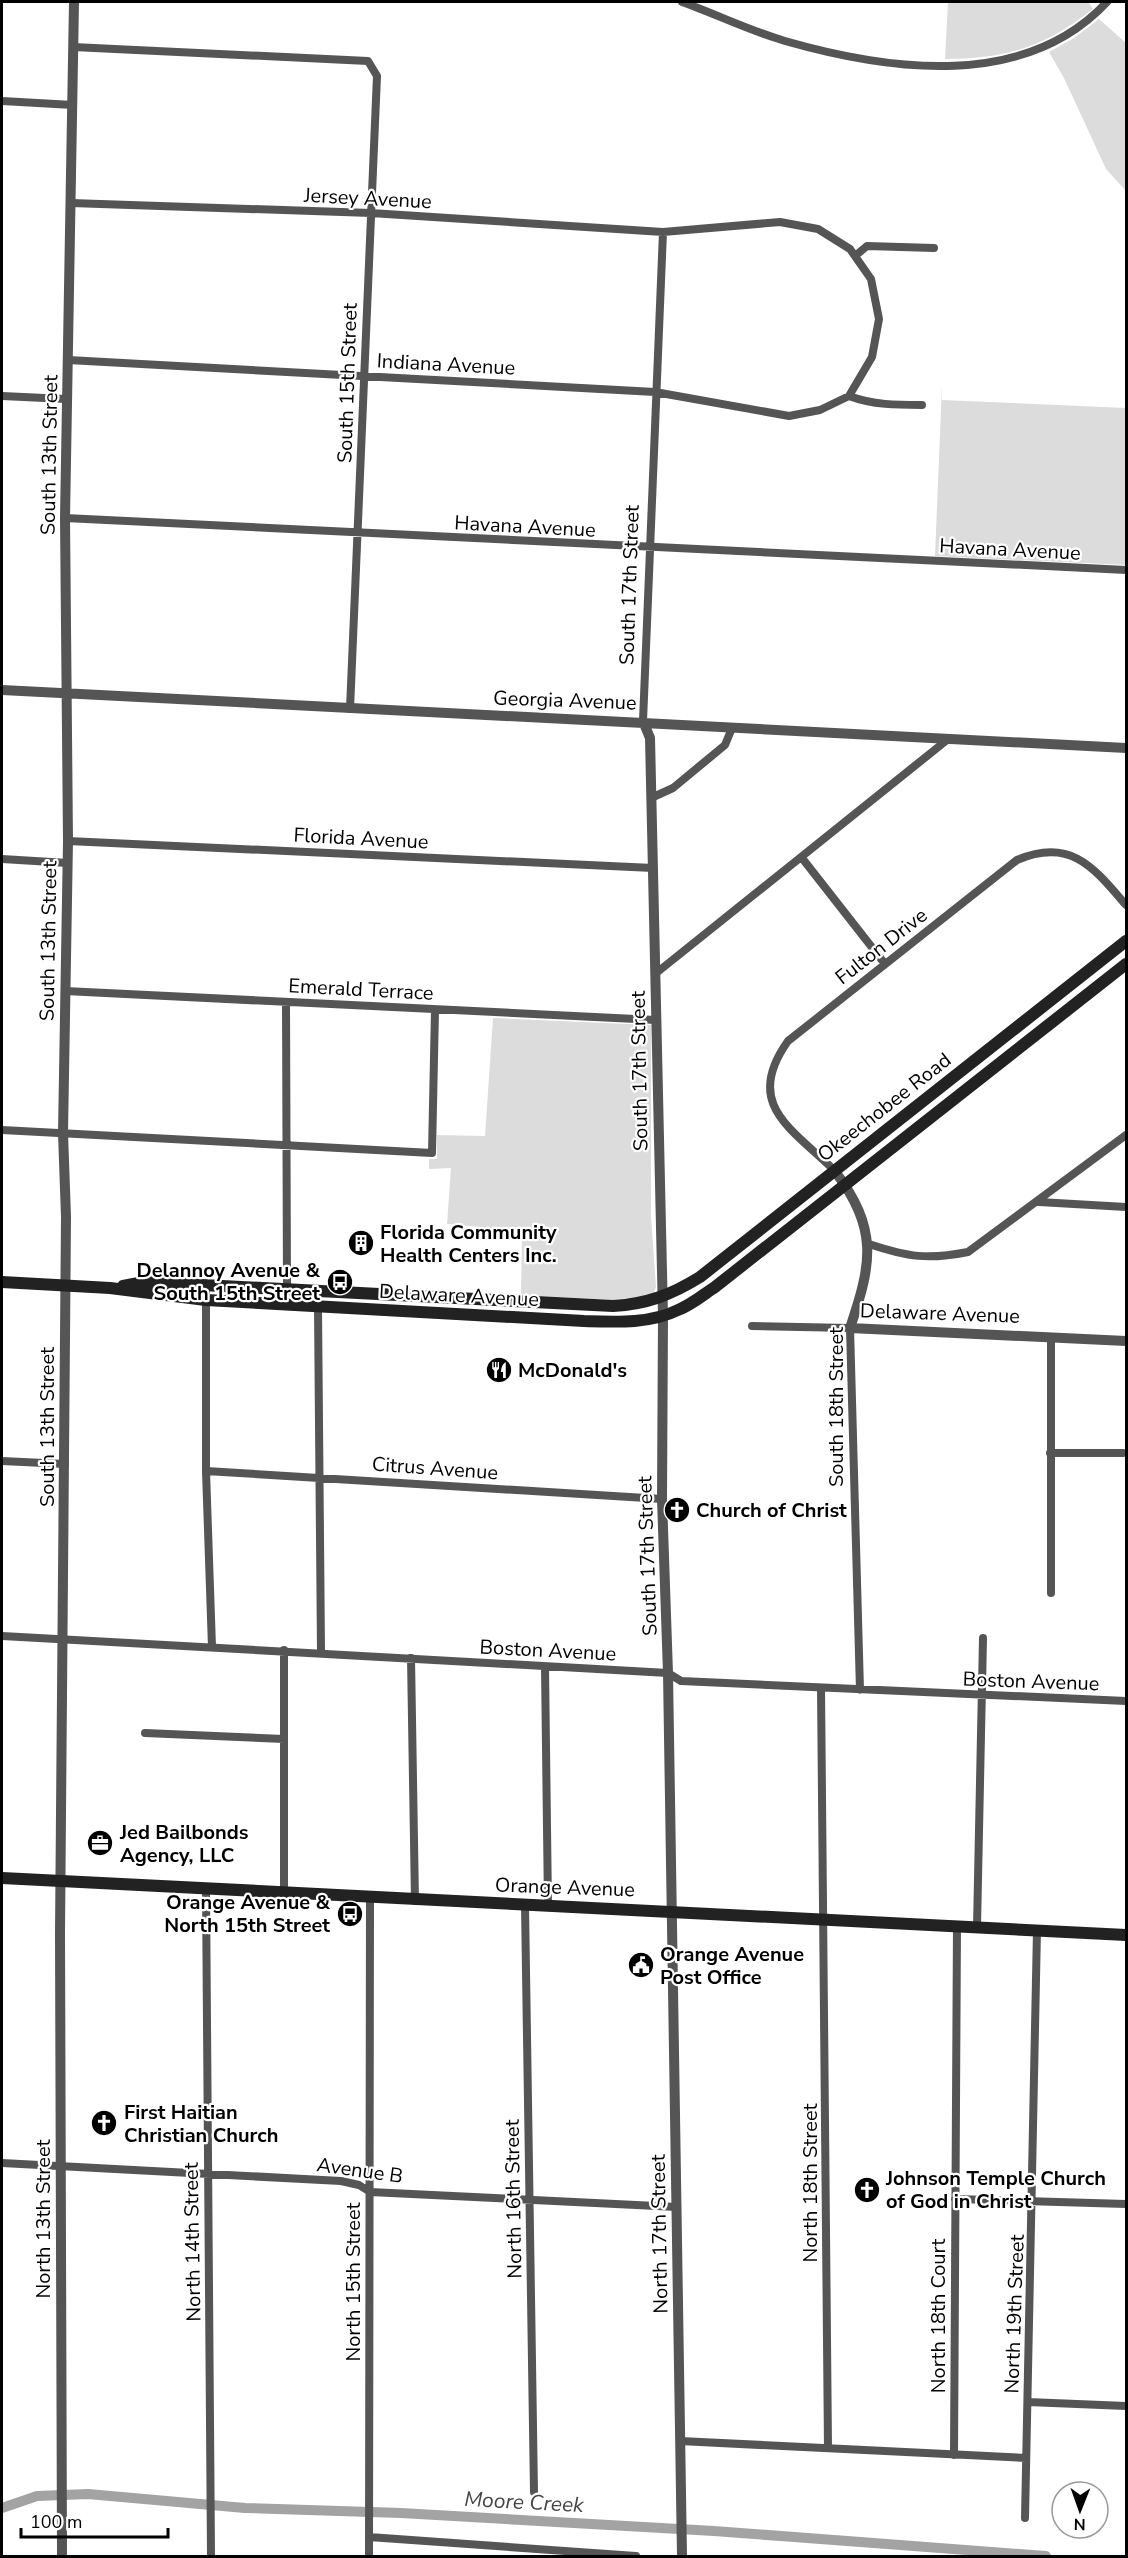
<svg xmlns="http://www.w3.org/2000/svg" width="1128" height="2558" viewBox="0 0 1128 2558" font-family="'Nunito Sans',sans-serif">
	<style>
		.green { fill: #dcdcdc }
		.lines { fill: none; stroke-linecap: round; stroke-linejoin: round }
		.canal { stroke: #a3a3a3; stroke-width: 10 }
		.minor { stroke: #555; stroke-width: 8 }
		.tertiary { stroke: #555; stroke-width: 10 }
		.secondary { stroke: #222; stroke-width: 12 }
		.labels { text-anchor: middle; stroke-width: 4.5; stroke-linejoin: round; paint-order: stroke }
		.street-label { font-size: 20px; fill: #000; stroke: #fff }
		.poi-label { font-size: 20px; font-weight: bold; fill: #000; stroke: #fff; text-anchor: start }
		.water-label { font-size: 21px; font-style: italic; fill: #444; stroke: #fff }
	</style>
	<rect width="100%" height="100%" fill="#fff"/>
	<path class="green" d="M948 2H1088L1093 9C1045 47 1006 59 945 59Z
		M1099 19 1126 43V191L1106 169 1064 78 1049 52 1074 38Z
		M942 385V400L1126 408V565L935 556Z
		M493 1018 651 1025V1216L656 1287 653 1295 613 1300 521 1295 522 1231 447 1224 451 1168 429 1169V1159H437V1135L485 1136Z"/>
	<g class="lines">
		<path class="canal" d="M2 2508 37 2496 88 2494 245 2508 401 2513 714 2531 1046 2556"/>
		<path class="minor" d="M682 2C716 14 750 31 785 41 890 71 1025 90 1107 2
			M73 47 368 61 377 76 350 709
			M2 101 73 105
			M855 256 867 246 934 248
			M68 360 655 392 789 416 820 410 849 396 872 357 879 319 871 279 850 249 818 229 780 222 663 232 371 213 71 203
			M2 396 66 399
			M849 396C873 405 897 405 922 405
			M65 518 1126 570
			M643 721 663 232
			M651 798 673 788 725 745 732 728
			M68 841 653 868
			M802 858 885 964
			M2 859 68 863
			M655 974 947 740
			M65 991 656 1020
			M286 1002 287 1289
			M2 1130 432 1153 435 1010
			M834 1170C791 1128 743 1104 788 1041L1017 860C1071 837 1094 868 1126 905
			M1039 1202 1126 1207
			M869 1244C908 1257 928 1260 968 1252L1126 1135
			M206 1285V1471L212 1647
			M318 1307 321 1652
			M752 1326 850 1328 860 1690
			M1050 1453H1123
			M2 1461 65 1464
			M206 1471 662 1499
			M1051 1593V1337
			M2 1636 668 1673 681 1681 1126 1701
			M411 1658 415 1901
			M545 1667 548 1907
			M821 1688 828 2448
			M145 1733 284 1739
			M206 1890 211 2556
			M284 1894V1650
			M525 1906 534 2492
			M977 1927 983 1638
			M2 2163 341 2181 359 2185 370 2192 677 2207
			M955 2199 1126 2204
			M1028 2402 1126 2406
			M680 2441 1026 2458
			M954 2455 957 1926
			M1025 2518 1037 1930
			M369 2537 636 2556
			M369 2556 370 1899"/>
		<path class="tertiary" d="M2 690 1126 748
			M643 721 650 738 663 1316 662 1499 668 1673 682 2556
			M834 1170C879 1229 872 1263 850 1328L1126 1341
			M62 2556 60 1933 66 1217 63 1133 68 841 65 518 74 2"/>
		<path class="secondary" d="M2 1282 110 1288 206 1300 584 1321C615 1322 650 1324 678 1310 691 1305 703 1295 715 1287L1126 964
			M123 1286 144 1282 613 1306C647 1304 671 1295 700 1277L1126 941
			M2 1878 1126 1935"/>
	</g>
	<defs>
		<g id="building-disc" transform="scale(1.35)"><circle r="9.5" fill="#000" stroke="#fff"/><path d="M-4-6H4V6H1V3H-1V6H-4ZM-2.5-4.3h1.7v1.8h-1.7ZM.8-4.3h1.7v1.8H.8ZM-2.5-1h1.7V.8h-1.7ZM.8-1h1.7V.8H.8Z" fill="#fff"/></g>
		<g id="bus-disc" transform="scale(1.35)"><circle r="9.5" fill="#000" stroke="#fff"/><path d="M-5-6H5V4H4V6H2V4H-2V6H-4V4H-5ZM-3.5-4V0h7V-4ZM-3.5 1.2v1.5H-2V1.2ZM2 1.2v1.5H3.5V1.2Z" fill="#fff"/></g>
		<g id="restaurant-disc" transform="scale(1.35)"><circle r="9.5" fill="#000" stroke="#fff"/><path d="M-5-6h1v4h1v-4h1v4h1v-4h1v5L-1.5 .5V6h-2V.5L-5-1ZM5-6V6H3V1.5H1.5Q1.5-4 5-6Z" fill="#fff"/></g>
		<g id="church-disc" transform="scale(1.35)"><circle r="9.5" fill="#000" stroke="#fff"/><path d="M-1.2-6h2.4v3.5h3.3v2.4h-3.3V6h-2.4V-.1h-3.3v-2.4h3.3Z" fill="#fff"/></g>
		<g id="office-disc" transform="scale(1.35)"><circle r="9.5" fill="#000" stroke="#fff"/><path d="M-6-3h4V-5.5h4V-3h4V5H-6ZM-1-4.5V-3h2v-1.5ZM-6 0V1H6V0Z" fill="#fff"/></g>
		<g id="civic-disc" transform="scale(1.35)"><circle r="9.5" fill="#000" stroke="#fff"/><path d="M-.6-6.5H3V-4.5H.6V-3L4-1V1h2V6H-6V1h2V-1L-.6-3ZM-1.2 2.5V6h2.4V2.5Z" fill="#fff"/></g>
	</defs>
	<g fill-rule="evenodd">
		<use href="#building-disc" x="361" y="1243"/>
		<use href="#bus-disc" x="340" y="1282"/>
		<use href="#restaurant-disc" x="499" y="1370"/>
		<use href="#church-disc" x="677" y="1510"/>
		<use href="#office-disc" x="100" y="1843"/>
		<use href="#bus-disc" x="350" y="1914"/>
		<use href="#civic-disc" x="641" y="1965"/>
		<use href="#church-disc" x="104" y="2123"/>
		<use href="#church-disc" x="867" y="2190"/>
	</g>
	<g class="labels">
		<g class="street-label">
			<text transform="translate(368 198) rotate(3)" y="7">Jersey Avenue</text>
			<text transform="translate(446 364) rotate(3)" y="7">Indiana Avenue</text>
			<text transform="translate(347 383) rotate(-88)" y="7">South 15th Street</text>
			<text transform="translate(49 455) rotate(-89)" y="7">South 13th Street</text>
			<text transform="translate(525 526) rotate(3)" y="7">Havana Avenue</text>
			<text transform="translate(1010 549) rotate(3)" y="7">Havana Avenue</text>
			<text transform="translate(629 585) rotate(-88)" y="7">South 17th Street</text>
			<text transform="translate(565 700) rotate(2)" y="7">Georgia Avenue</text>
			<text transform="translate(361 838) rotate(3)" y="7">Florida Avenue</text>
			<text transform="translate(48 941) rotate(-89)" y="7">South 13th Street</text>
			<text transform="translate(881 946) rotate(-38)" y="7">Fulton Drive</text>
			<text transform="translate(361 989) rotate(3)" y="7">Emerald Terrace</text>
			<text transform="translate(639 1071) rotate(-91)" y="7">South 17th Street</text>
			<text transform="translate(884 1107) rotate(-38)" y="7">Okeechobee Road</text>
			<text transform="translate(459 1295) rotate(3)" y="7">Delaware Avenue</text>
			<text transform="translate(940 1313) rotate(2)" y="7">Delaware Avenue</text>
			<text transform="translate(836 1407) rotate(-90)" y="7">South 18th Street</text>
			<text transform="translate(47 1427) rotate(-90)" y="7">South 13th Street</text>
			<text transform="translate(435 1468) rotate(4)" y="7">Citrus Avenue</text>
			<text transform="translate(647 1556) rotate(-92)" y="7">South 17th Street</text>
			<text transform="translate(548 1650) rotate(3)" y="7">Boston Avenue</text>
			<text transform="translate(1031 1681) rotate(2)" y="7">Boston Avenue</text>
			<text transform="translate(565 1887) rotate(2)" y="7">Orange Avenue</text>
			<text transform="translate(360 2170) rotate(8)" y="7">Avenue B</text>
			<text transform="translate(810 2183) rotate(-90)" y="7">North 18th Street</text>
			<text transform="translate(513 2199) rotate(-91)" y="7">North 16th Street</text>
			<text transform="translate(43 2219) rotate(-90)" y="7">North 13th Street</text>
			<text transform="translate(659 2234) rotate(-91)" y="7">North 17th Street</text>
			<text transform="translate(192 2242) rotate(-91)" y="7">North 14th Street</text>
			<text transform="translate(353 2282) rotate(-90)" y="7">North 15th Street</text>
			<text transform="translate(1014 2314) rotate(-88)" y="7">North 19th Street</text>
			<text transform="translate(938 2316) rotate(-90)" y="7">North 18th Court</text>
		</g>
		<g class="poi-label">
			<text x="380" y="1239">Florida Community<tspan x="380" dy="23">Health Centers Inc.</tspan></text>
			<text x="320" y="1277" text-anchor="end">Delannoy Avenue &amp;<tspan x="320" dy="23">South 15th Street</tspan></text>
			<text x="518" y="1377">McDonald's</text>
			<text x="696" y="1517">Church of Christ</text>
			<text x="120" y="1839">Jed Bailbonds<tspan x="120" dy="23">Agency, LLC</tspan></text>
			<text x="330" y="1909" text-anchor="end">Orange Avenue &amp;<tspan x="330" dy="23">North 15th Street</tspan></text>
			<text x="660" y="1961">Orange Avenue<tspan x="660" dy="23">Post Office</tspan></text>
			<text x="124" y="2119">First Haitian<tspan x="124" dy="23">Christian Church</tspan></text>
			<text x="886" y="2185">Johnson Temple Church<tspan x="886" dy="23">of God in Christ</tspan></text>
		</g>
		<g class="water-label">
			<text transform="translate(524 2502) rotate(3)" y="7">Moore Creek</text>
		</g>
	</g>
	<rect width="1128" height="2558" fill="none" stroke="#000000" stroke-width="6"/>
	<g transform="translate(1080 2510) rotate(181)"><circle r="28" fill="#ffffff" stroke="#999999" stroke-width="1.5"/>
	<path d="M0-4.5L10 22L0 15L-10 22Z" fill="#000000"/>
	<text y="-9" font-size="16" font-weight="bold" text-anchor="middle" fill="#000000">N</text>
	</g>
	<path d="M21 2528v9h147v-9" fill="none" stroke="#000000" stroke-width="3"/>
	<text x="30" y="2528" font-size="18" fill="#000000" stroke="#ffffff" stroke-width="4.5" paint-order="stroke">100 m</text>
</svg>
